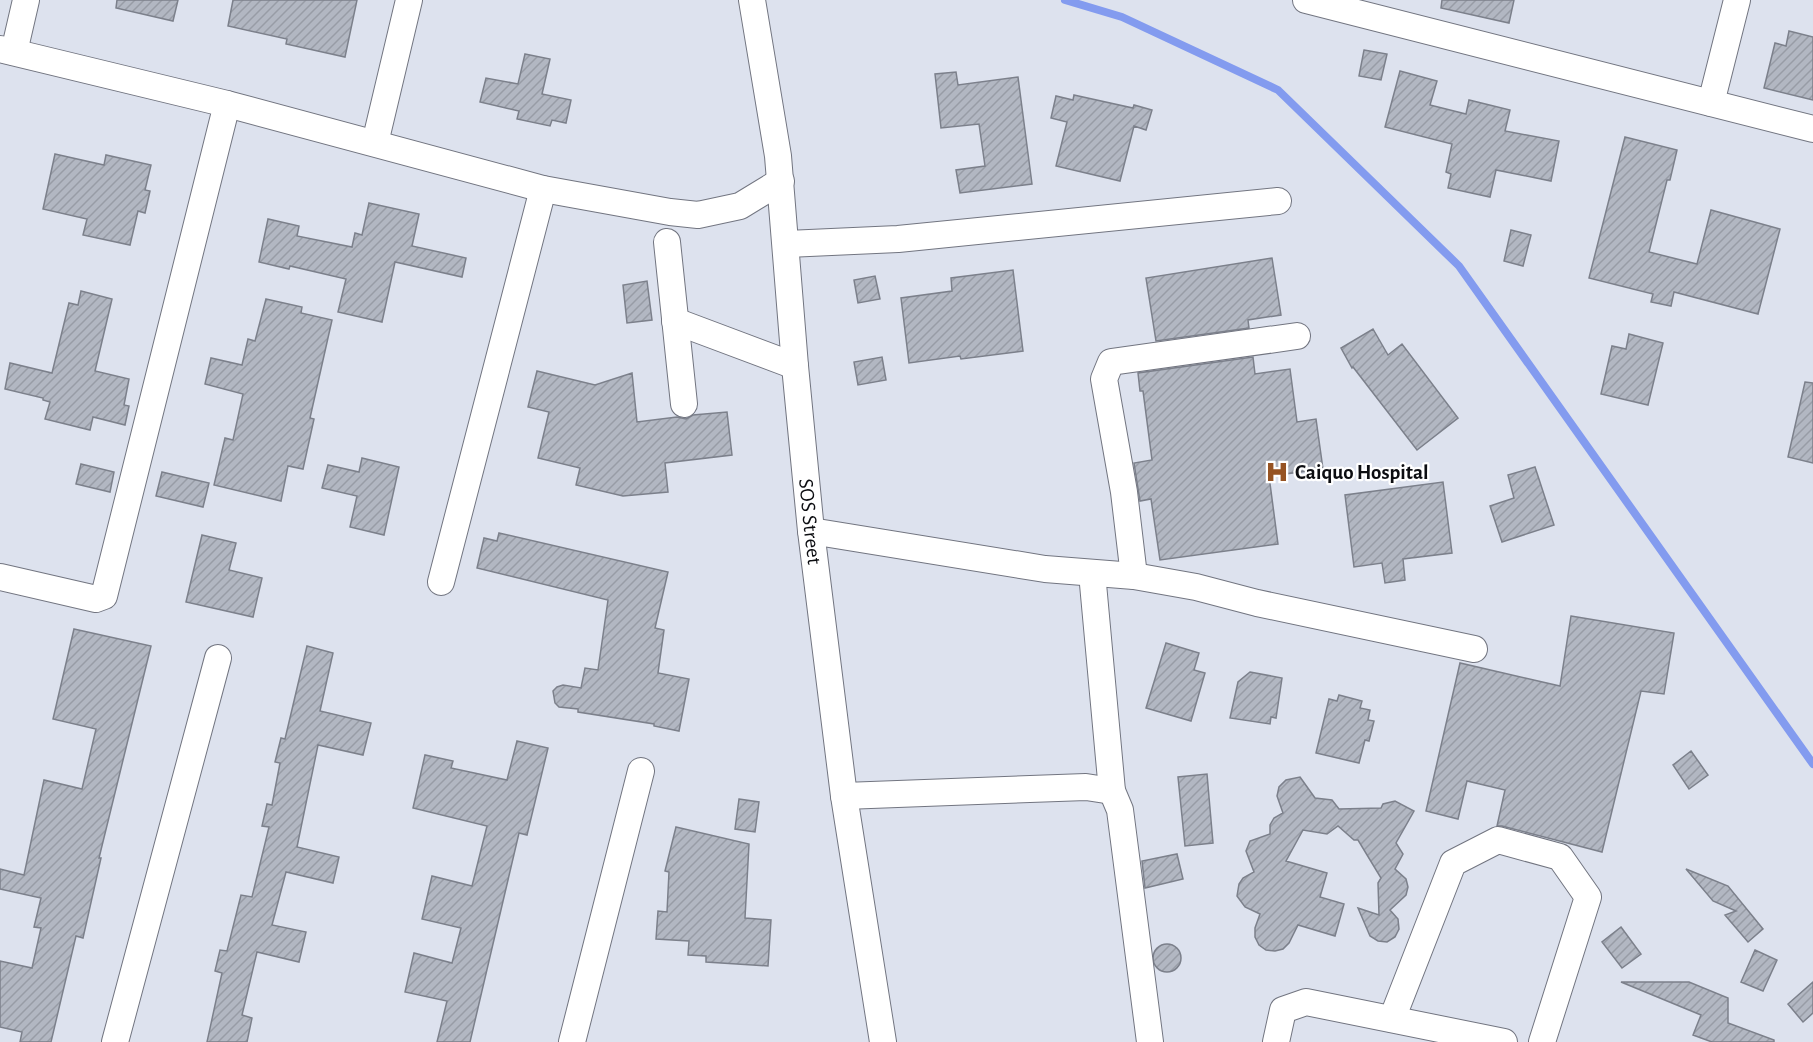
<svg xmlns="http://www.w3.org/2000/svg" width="1813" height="1042" viewBox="0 0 1813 1042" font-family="'Alegreya Sans',sans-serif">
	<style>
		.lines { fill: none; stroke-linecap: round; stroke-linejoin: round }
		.stream { stroke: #839bef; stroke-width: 8 }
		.building { fill: url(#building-hatch); stroke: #7c808b; stroke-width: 1.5 }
		.minor-casing { stroke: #727580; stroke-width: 28 }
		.minor { stroke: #fff; stroke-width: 26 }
		.labels { text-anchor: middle; stroke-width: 4.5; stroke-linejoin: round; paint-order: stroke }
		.poi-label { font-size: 21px; font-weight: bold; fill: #0c0d11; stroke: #fff; text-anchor: start }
		.street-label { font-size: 21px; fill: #0c0d11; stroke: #fff }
	</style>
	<defs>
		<pattern id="building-hatch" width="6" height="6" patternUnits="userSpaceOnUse" patternTransform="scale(1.5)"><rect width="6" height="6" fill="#b2b7c2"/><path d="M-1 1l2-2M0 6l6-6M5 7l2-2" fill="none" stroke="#989ca6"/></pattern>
	</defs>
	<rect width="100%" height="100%" fill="#dde2ee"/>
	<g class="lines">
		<path class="stream" d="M1065 0 1122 17 1278 90 1459 266 1813 764"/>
	</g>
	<path class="building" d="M117 0H178L173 21 116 8Z
		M233 0H357L345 57 286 44 287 39 228 26Z
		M1442 0H1514L1509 23 1441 8Z
		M1789 31 1813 37V100L1764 88 1775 43 1786 46Z
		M1364 50 1387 54 1381 80 1359 76Z
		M525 54 550 59 542 94 571 100 566 123 552 120 550 126 517 119 519 111 480 102 486 78 518 84Z
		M1400 71 1437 81 1430 105 1466 114 1469 100 1510 110 1505 131 1559 141 1551 181 1496 170 1490 197 1448 188 1451 174 1446 172 1452 144 1385 127Z
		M956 72 958 85 1018 77 1032 184 960 193 956 170 985 166 979 124 941 128 935 74Z
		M1074 95 1133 108 1134 105 1152 110 1146 130 1134 126 1120 181 1056 166 1067 122 1051 118 1056 96 1073 100Z
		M1625 137 1677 150 1670 180H1667L1649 252 1697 264 1711 210 1780 229 1758 314 1674 292 1671 306 1651 302 1653 294 1589 278Z
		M55 154 104 165 106 155 151 165 145 190 150 191 145 213 138 211 130 245 83 235 87 219 43 209Z
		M369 203 419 214 412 246 466 258 462 277 395 262 382 322 338 312 346 279 290 266 289 269 259 262 268 219 299 226 297 236 352 247 355 233 362 235Z
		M1511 230 1531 235 1523 266 1504 261Z
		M1272 258 1281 315 1248 320 1249 328 1156 341 1146 278Z
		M1013 270 1023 351 961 359 960 356 909 363 901 298 952 291 951 278Z
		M875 276 880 299 858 303 854 280Z
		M647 281 652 320 627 323 623 285Z
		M81 291 112 299 95 371 129 379 124 405 129 406 125 425 93 417 90 430 45 419 50 402 43 400V398L5 389 10 363 52 373 69 303 78 305Z
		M266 299 302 307 301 313 332 320 310 418 314 419 303 469 288 466 281 501 214 485 225 438 233 440 243 394 205 384 211 358 242 365 248 339 255 341Z
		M1373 329 1388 355 1402 344 1458 418 1417 450 1353 367 1352 368 1341 348Z
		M1629 334 1663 343 1648 405 1601 394 1612 346 1626 349Z
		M882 357 886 380 858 385 854 362Z
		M1253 357 1255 374 1290 369 1297 422 1316 419 1323 469 1269 476 1278 544 1160 560 1151 499 1140 501 1134 463 1152 460 1143 391H1140L1138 373Z
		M537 371 595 385 632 373 637 422 677 417 686 419 693 415 727 412 732 455 665 463 668 492 623 496 576 485 580 468 538 458 549 412 528 407Z
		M1805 382 1813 383V463L1788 457Z
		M362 458 399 467 384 535 350 527 357 496 322 488 328 465 359 472Z
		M81 464 114 472 110 492 76 484Z
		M1535 467 1554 525 1502 542 1490 506 1514 498 1508 475Z
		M162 472 209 483 203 507 156 496Z
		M1443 482 1452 553 1403 559 1405 580 1385 583 1382 563 1354 567 1345 495Z
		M499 533 668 572 655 628 664 630 658 673 689 679 679 731 654 726V724L578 712V709L559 707 555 703 553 691 557 687 563 685 581 688 585 668 598 670 608 600 477 568 484 538 497 541Z
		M202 535 236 543 229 570 262 578 253 617 186 602Z
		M1571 616 1674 633 1664 694 1641 691 1602 852 1502 826H1497L1505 790 1467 781 1458 819 1426 811 1460 663 1560 686Z
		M74 629 151 646 99 858H101L83 938 76 936 51 1042H20L22 1032 0 1027V961L32 968 41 928 34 927 41 898 0 889V869L24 875 44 780 82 789 96 729 53 719Z
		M1166 643 1199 653 1194 670 1205 673 1191 721 1146 708Z
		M307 646 333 653 320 711 371 723 363 755 318 745 297 847 339 857 333 883 286 872 272 925 306 932 299 962 257 952 242 1015 252 1018 247 1042H207L222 973 215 971 220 950 227 951 241 895 252 897 269 827 262 826 267 804 272 805 280 763 275 762 281 738 285 739Z
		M1250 672 1282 678 1276 718 1271 717 1270 724 1230 718 1238 682Z
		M1339 695 1362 701 1360 708 1370 710 1368 720 1374 721 1369 741 1365 740 1359 763 1316 753 1329 699 1337 701Z
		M517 741 548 748 527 835 519 833 470 1042H437L447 1001 405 992 414 953 452 963 461 928 422 919 432 876 472 886 487 826 413 808 425 755 453 761 451 768 507 780Z
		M1691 751 1708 775 1689 789 1673 765Z
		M1207 774 1213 843 1185 846 1178 777Z
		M1300 777 1315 798 1332 800 1339 809 1381 808 1383 804 1395 801 1414 811 1396 843 1403 854 1395 869 1406 879 1408 887 1406 895 1390 910 1398 919 1399 929 1395 937 1387 942 1378 941 1370 936 1358 908 1379 915 1378 883 1381 878 1358 840H1354L1338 826 1327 834 1303 830 1286 861 1327 873 1320 897 1344 904 1335 936 1298 925 1289 943 1283 949 1275 951 1266 950 1259 945 1255 937V928L1260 914 1245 907 1237 896 1239 884 1243 878 1254 872 1246 851 1250 841 1270 834V825L1274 818 1283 813 1277 796 1279 787 1286 780Z
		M739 799 759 802 755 832 735 829Z
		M676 827 749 844 745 918 771 920 768 966 706 962V956L688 955 689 941 656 939 658 911 667 912 669 872 665 871Z
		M1177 854 1183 879 1145 888 1142 861Z
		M1686 869 1728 886 1763 929 1748 942 1725 915 1736 911 1713 901Z
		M1621 927 1641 954 1622 968 1602 942Z
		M1153 958a14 14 0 1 1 28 0a14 14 0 1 1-28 0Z
		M1755 950 1777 960 1763 991 1741 982Z
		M1621 982H1689L1728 998V1023L1774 1040V1042H1712L1693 1035 1701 1015Z
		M1813 982V1013L1803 1022 1788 1004Z"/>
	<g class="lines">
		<g class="minor-casing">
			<g id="minor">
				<path id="s1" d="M752 0 778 156 795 366 811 531 844 796 883 1042"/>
				<path d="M1306 0 1813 129"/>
				<path d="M0 49 227 104 543 189 670 212 698 215 740 206 781 181"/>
				<path d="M14 52 26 0"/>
				<path d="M1711 103 1737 0"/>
				<path d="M375 143 409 0"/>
				<path d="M667 242 684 404"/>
				<path d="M787 244 898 239 1278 201"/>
				<path d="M675 321 795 366"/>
				<path d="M811 531 1045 569 1134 576 1196 587 1257 603 1474 649"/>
				<path d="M1092 573 1112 791 1120 810 1150 1042"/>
				<path d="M1134 576 1124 492 1104 379 1111 362 1297 336"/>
				<path d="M0 577 96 599 104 596 227 104"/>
				<path d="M441 582 543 189"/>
				<path d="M844 796 1086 787 1112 791"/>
				<path d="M1392 1019 1453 863 1498 840 1560 857 1588 897 1542 1042"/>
				<path d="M115 1042 218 658"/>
				<path d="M572 1042 641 771"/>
				<path d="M1276 1042 1283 1010 1306 1002 1504 1042"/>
			</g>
		</g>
		<use href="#minor" class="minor"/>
	</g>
	<defs>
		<g id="hospital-bare" transform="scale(1.8)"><path d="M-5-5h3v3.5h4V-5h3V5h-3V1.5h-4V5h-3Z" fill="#965323" stroke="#fff" stroke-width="2.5" paint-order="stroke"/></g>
	</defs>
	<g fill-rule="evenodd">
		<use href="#hospital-bare" x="1277" y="472"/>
	</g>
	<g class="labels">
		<g class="poi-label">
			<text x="1295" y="479">Caiquo Hospital</text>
		</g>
		<g class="street-label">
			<text dy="7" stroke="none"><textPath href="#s1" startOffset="525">SOS Street</textPath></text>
		</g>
	</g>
</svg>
